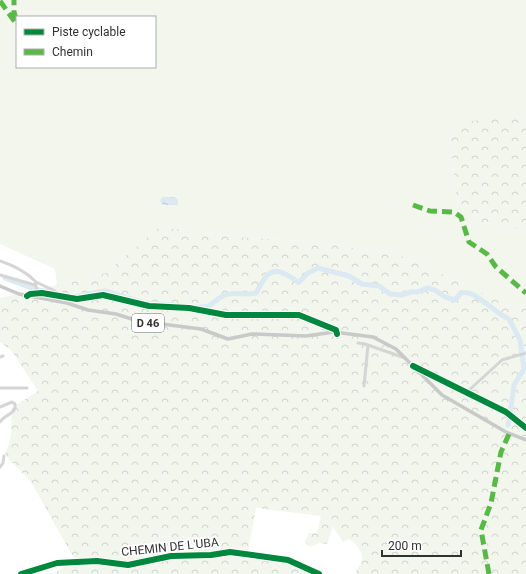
<svg xmlns="http://www.w3.org/2000/svg" width="526" height="574" viewBox="0 0 526 574" font-family="Roboto,sans-serif">
	<style>
		.grass { fill: #f2f6ed; fill-rule: evenodd }
		.forest { fill: url(#forest-crowns) }
		.water { fill: url(#water-waves) }
		.lines { fill: none; stroke-linecap: round; stroke-linejoin: round }
		.river { stroke: #dbe9f3; stroke-width: 5 }
		.minor { stroke: #d5d5d5; stroke-width: 3 }
		.major { stroke: #c9c9c9; stroke-width: 3.5 }
		.quiet { stroke: #58b947; stroke-width: 5; stroke-dasharray: 10 5; stroke-linecap: butt }
		.cycleway-casing { stroke: #fff; stroke-width: 8 }
		.cycleway { stroke: #00873e; stroke-width: 6 }
		.labels { text-anchor: middle; stroke-width: 4; stroke-linejoin: round; paint-order: stroke }
		.shield { fill: #fff; stroke: #6f6f6f; stroke-width: 1 }
		.shield-label { font-size: 11px; font-weight: bold; fill: #313131 }
		.street-label { font-size: 12px; fill: #313131; stroke: #fff }
	</style>
	<defs>
		<pattern id="forest-crowns" width="20" height="18" patternUnits="userSpaceOnUse"><rect width="20" height="18" fill="#f2f6ed"/><path d="M2 6a3 3 0 1 1 6 0M12 15a3 3 0 1 1 6 0" fill="none" stroke="#d0d3cc"/></pattern>
		<pattern id="water-waves" width="16" height="10" patternUnits="userSpaceOnUse"><rect width="16" height="10" fill="#dbe9f3"/><path d="M0 5q4-4 8 0t8 0" fill="none" stroke="#bcc8d1"/></pattern>
	</defs>
	<rect width="100%" height="100%" fill="#fff"/>
	<path class="grass" d="M0 0H526V119L514 115 449 127 459 218 526 230V308L503 303 406 257 319 242 248 238 159 227 106 273 57 285 55 269 0 244ZM17 17H155V67H17Z"/>
	<path class="forest" d="M514 115 526 119V230L459 218 449 127 446 125Z
		M159 227 248 238 319 242 406 257 503 303 526 308V574H356C356 569 359 567 361 563 365 553 356 543 349 539L343 542 333 527 327 544 320 543 310 547 305 542 309 533H317L321 516 256 508 247 556 289 562 315 574H53L75 560 31 482 5 455 11 437 12 408 38 391 11 350 0 342V298L106 273Z"/>
	<path class="water" d="M162 197H175L178 200V203L176 205H163L160 201Z"/>
	<g class="lines">
		<path class="river" d="M5 278 34 289 74 297 104 291
			M105 291 144 303 184 306
			M191 307C217 309 208 302 225 295 235 291 246 296 256 293 262 283 268 266 283 273 289 275 293 280 299 282L308 273 318 268 349 276 362 284 379 286 390 294 401 295 411 292H417L427 288 435 290 445 297 455 300 461 293C475 289 494 313 509 319L520 340 524 369 514 385 510 415
			M508 425 510 416"/>
		<path class="minor" d="M0 261C12 265 26 272 35 281L36 285
			M0 275 35 285 39 293
			M36 282 55 291 57 295
			M27 296 30 294 42 293 77 299 103 295 149 306 189 308 226 315H299L336 330 337 334
			M358 343 365 344 405 358
			M0 357 3 356
			M413 366 506 412 526 428
			M364 386 368 345
			M0 388H27
			M467 392 502 360 526 353
			M0 407 12 402 15 404C17 414 5 414 0 422
			M0 467 3 463 4 456
			M21 574 57 563 97 561 128 565 171 556 211 555 230 552 288 560 319 574"/>
		<path class="major" d="M0 286 19 294 67 303 88 310 116 314 138 321 201 329 228 339 252 334 306 336 334 332 373 337 396 349 442 395 506 432 526 440"/>
		<path class="quiet" d="M0 1 15 22H17L14 12V0
			M413 205 430 211 454 212 461 217 469 242 487 254 496 267 526 293
			M489 574 481 530 491 503 501 452 509 434"/>
		<g class="cycleway-casing">
			<path id="cycleway" d="M27 296 30 294 42 293 77 299 103 295 149 306 189 308 226 315H299L336 330 337 334
				M413 366 506 412 526 428
				M21 574 57 563 97 561 128 565 171 556 211 555 230 552 288 560 319 574"/>
		</g>
		<use href="#cycleway" class="cycleway"/>
	</g>
	<g class="labels">
		<rect class="shield" x="132" y="314" width="32" height="18" rx="3"/>
		<g class="shield-label">
			<text x="148" y="327">D 46</text>
		</g>
		<g class="street-label">
			<text transform="translate(170 547) rotate(-6)" y="4">CHEMIN DE L'UBA</text>
		</g>
	</g>
	<rect x="16" y="16" width="140" height="52" fill="#ffffff" stroke="#adadad"/>
	<rect x="24" y="29" width="20" height="6" fill="#00873e" stroke="#adadad"/>
	<text x="52" y="36" font-size="12" fill="#313131">Piste cyclable</text>
	<rect x="24" y="49" width="20" height="6" fill="#58b947" stroke="#adadad"/>
	<text x="52" y="56" font-size="12" fill="#313131">Chemin</text>
	<path d="M382 550v6h79v-6" fill="none" stroke="#313131" stroke-width="2"/>
	<text x="388" y="550" font-size="12" fill="#313131" stroke="#ffffff" stroke-width="3" paint-order="stroke">200 m</text>
</svg>
